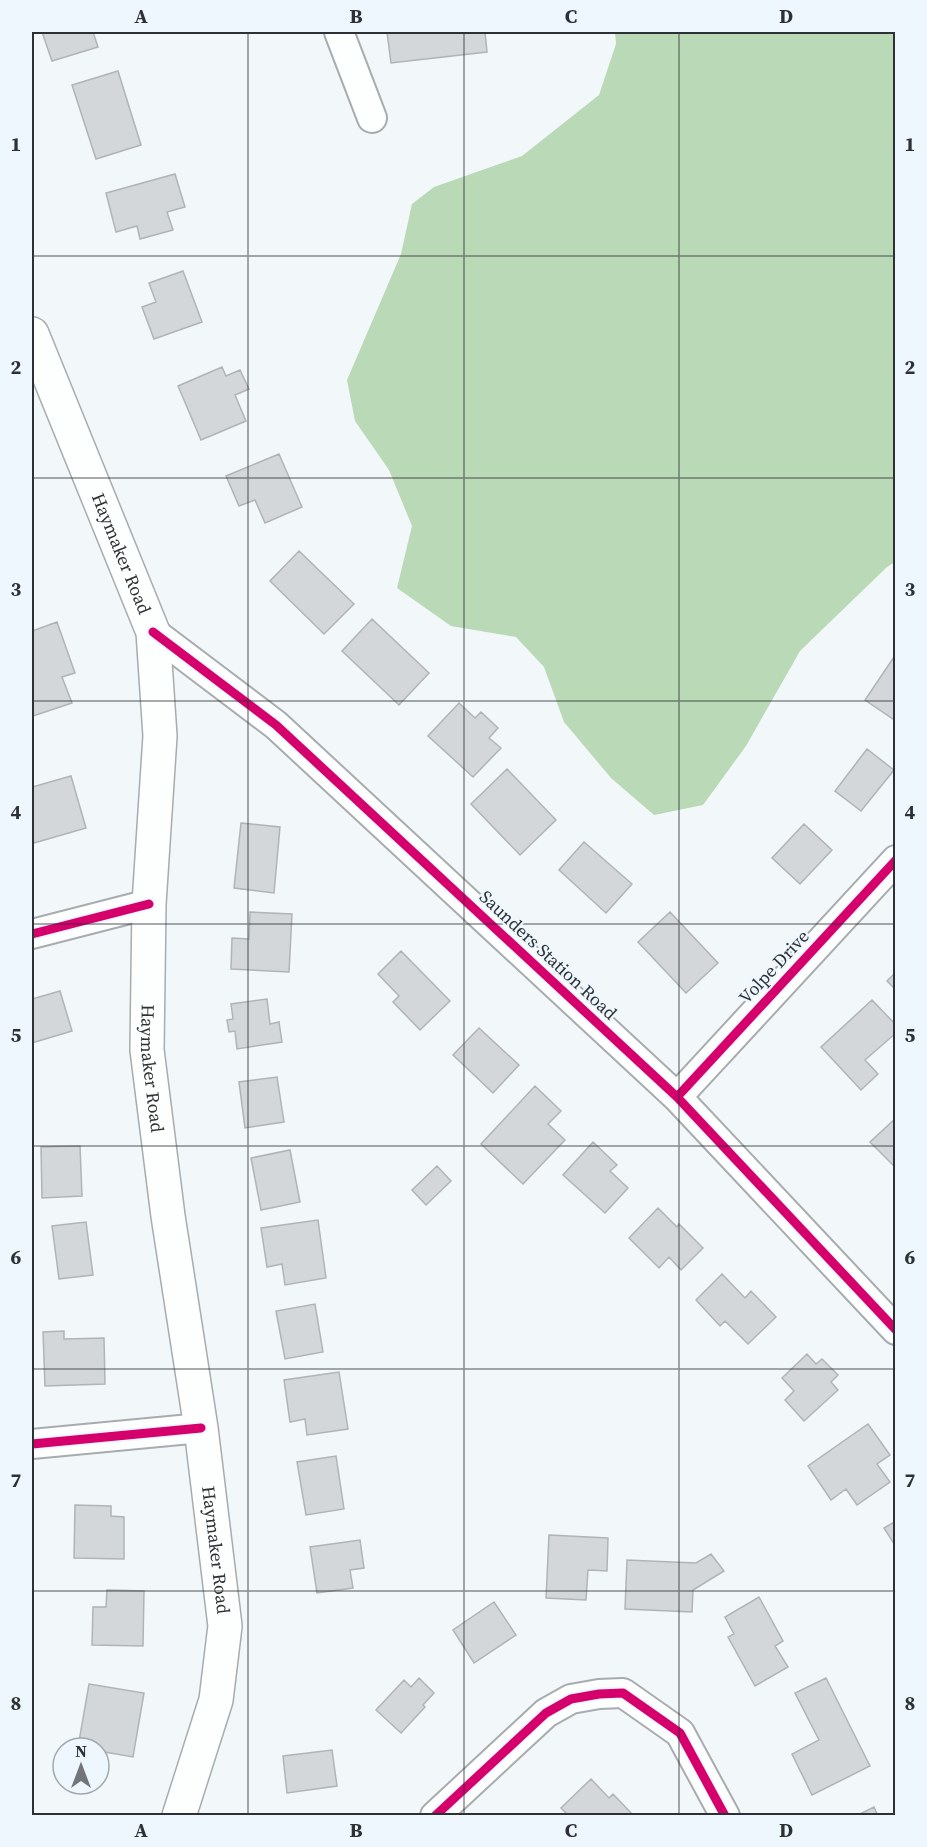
<svg xmlns="http://www.w3.org/2000/svg" width="927" height="1847" viewBox="0 0 927 1847" font-family="'Source Serif 4',serif">
	<style>
		.forest { fill: #b9d9b7 }
		.building { fill: #d3d7da; stroke: #b1b4b7; stroke-width: 1.5 }
		.lines { fill: none; stroke-linecap: round; stroke-linejoin: round }
		.minor-casing { stroke: #a8acaf; stroke-width: 32 }
		.major-casing { stroke: #a8acaf; stroke-width: 36 }
		.minor { stroke: #fdfefe; stroke-width: 28 }
		.major { stroke: #fdfefe; stroke-width: 33 }
		.cycleway-casing { stroke: #eff7fe; stroke-width: 13 }
		.cycleway { stroke: #d6006c; stroke-width: 9 }
		.grid { fill: none; stroke: #2d3135; stroke-width: 1.5; stroke-opacity: 0.55 }
		.labels { text-anchor: middle; stroke-width: 4.5; stroke-linejoin: round; paint-order: stroke }
		.street-label { font-size: 18px; fill: #2d3135; stroke: #eff7fe }
		.neatline { fill: none; stroke: #2d3135; stroke-width: 2 }
		.grid-label { font-size: 20px; text-anchor: middle; font-weight: bold; fill: #2d3135 }
	</style>
	<rect width="100%" height="100%" fill="#f2f7fa"/>
	<path class="forest" d="M615 32H895V562L887 567 800 651 746 746 703 805 654 815 611 778 564 722 544 667 516 637 451 626 397 588 412 526 389 470 355 421 347 380 401 254 412 204 434 187 522 156 599 95 616 44Z"/>
	<path class="building" d="M42 32H93L98 47 52 61Z
		M387 32H485L487 52 391 63Z
		M118 71 141 145 96 159 72 85Z
		M175 174 185 207 167 212 173 230 140 239 137 226 116 232 106 193Z
		M183 271 202 322 154 339 142 307 156 302 149 283Z
		M222 367 226 376 240 370 249 389 235 395 246 421 201 440 178 386Z
		M279 454 302 507 265 523 255 500 239 506 226 476Z
		M299 551 354 604 324 634 270 581Z
		M372 619 429 673 399 705 342 651Z
		M57 622 75 673 62 677 72 703 33 716 32 710V631Z
		M896 654V721L865 700Z
		M459 703 475 718 481 712 498 728 489 738 501 748 473 777 428 736Z
		M867 749 894 770 861 811 835 791Z
		M507 769 556 820 520 855 471 804Z
		M71 776 86 828 34 843 32 834V787Z
		M241 823 280 827 274 893 234 888Z
		M804 824 832 850 800 884 772 858Z
		M584 842 632 884 606 913 559 870Z
		M250 912 292 914 289 972 231 969 232 938 249 939Z
		M670 912 718 963 686 993 638 942Z
		M401 951 450 1001 420 1030 393 1002 399 996 378 974Z
		M896 972V990L887 981Z
		M60 991 72 1031 32 1043V999Z
		M267 999 270 1024 279 1022 282 1042 237 1049 235 1031 229 1032 227 1020 233 1019 231 1004Z
		M872 1000 896 1025V1033L865 1060 878 1074 861 1090 821 1047Z
		M479 1028 519 1065 493 1093 453 1055Z
		M277 1077 284 1122 245 1128 239 1082Z
		M535 1086 561 1111 548 1124 565 1140 523 1184 481 1144Z
		M896 1118V1168L870 1142Z
		M593 1142 617 1165 610 1171 628 1188 605 1213 563 1175Z
		M80 1146 82 1196 42 1198 41 1147Z
		M290 1150 300 1202 261 1210 251 1158Z
		M437 1166 451 1181 426 1205 412 1190Z
		M658 1208 677 1227 679 1224 703 1248 681 1270 669 1257 659 1268 629 1238Z
		M318 1220 326 1278 285 1285 282 1264 267 1267 261 1228Z
		M86 1222 93 1275 59 1279 52 1226Z
		M722 1274 745 1298 751 1291 776 1317 748 1344 725 1321 720 1326 696 1300Z
		M315 1304 323 1352 285 1359 276 1311Z
		M64 1331V1339L104 1338 105 1384 45 1386 43 1332Z
		M807 1354 816 1364 822 1359 838 1375 831 1382 838 1390 804 1421 785 1400 794 1391 782 1378Z
		M339 1372 348 1429 307 1435 305 1419 290 1422 284 1380Z
		M868 1424 890 1455 877 1464 890 1482 857 1505 846 1489 831 1500 808 1466Z
		M336 1456 344 1509 306 1515 297 1462Z
		M75 1505 111 1506V1516L124 1517V1559L74 1558Z
		M896 1521V1547L884 1528Z
		M549 1535 608 1538 607 1571 588 1570 586 1600 546 1598Z
		M360 1540 364 1568 350 1570 353 1588 317 1593 310 1547Z
		M711 1554 724 1571 693 1590 692 1612 625 1609 627 1560 696 1563Z
		M107 1590 144 1591 143 1646 92 1645 93 1607H106Z
		M759 1597 783 1641 775 1646 788 1667 755 1686 728 1637 734 1634 725 1617Z
		M494 1602 516 1635 474 1663 453 1630Z
		M419 1678 434 1693 423 1705 425 1707 401 1733 376 1710 404 1680 411 1687Z
		M826 1678 870 1766 812 1795 792 1754 819 1740 795 1693Z
		M89 1684 144 1693 133 1757 99 1751V1748L78 1747Z
		M332 1750 337 1786 287 1793 283 1756Z
		M591 1779 609 1798 613 1794 634 1816H569L561 1808Z
		M874 1807 878 1816H856Z"/>
	<g class="lines">
		<g class="minor-casing">
			<path id="minor" d="M339 32 372 118
				M153 632 276 725 677 1097 896 1330
				M32 934 149 904
				M677 1097 896 860
				M32 1444 201 1428
				M435 1816 546 1713 571 1699 599 1694 623 1693 680 1733 725 1816"/>
		</g>
		<g class="major-casing">
			<g id="major">
				<path id="s1" d="M32 334 153 632 160 736 149 904 147 1050 168 1216 201 1428 225 1626 216 1700 179 1816"/>
			</g>
		</g>
		<use href="#minor" class="minor"/>
		<use href="#major" class="major"/>
		<g class="cycleway-casing">
			<path id="cycleway" d="M153 632 276 725 677 1097 896 1330
				M32 934 149 904
				M677 1097 896 860
				M32 1444 201 1428
				M435 1816 546 1713 571 1699 599 1694 623 1693 680 1733 725 1816"/>
		</g>
		<use href="#cycleway" class="cycleway"/>
	</g>
	<path class="grid" d="M248 32V1816M464 32V1816M679 32V1816M32 256H896M32 478H896M32 701H896M32 924H896M32 1146H896M32 1369H896M32 1591H896"/>
	<g class="labels">
		<g class="street-label">
			<text dy="6" stroke="none"><textPath href="#s1" startOffset="237">Haymaker Road</textPath></text>
			<text transform="translate(548 955) rotate(43)" y="6">Saunders Station Road</text>
			<text transform="translate(774 967) rotate(-47)" y="6">Volpe Drive</text>
			<text dy="6" stroke="none"><textPath href="#s1" startOffset="759">Haymaker Road</textPath></text>
			<text dy="6" stroke="none"><textPath href="#s1" startOffset="1245">Haymaker Road</textPath></text>
		</g>
	</g>
	<rect width="927" height="1847" fill="none" stroke="#eff7fe" stroke-width="66"/>
	<g transform="translate(81 1766)"><circle r="28" fill="#eff7fe" stroke="#a1a8ae" stroke-width="1.5"/>
	<path d="M0-4.5L10 22L0 15L-10 22Z" fill="#72767a"/>
	<text y="-9" font-size="16" font-weight="bold" text-anchor="middle" fill="#2d3135">N</text>
	</g>
	<rect x="33" y="33" width="861" height="1781" class="neatline"/>
	<g class="grid-label">
		<text x="141" y="23">A</text>
		<text x="356" y="23">B</text>
		<text x="571" y="23">C</text>
		<text x="786" y="23">D</text>
		<text x="16" y="151">1</text>
		<text x="910" y="151">1</text>
		<text x="16" y="374">2</text>
		<text x="910" y="374">2</text>
		<text x="16" y="596">3</text>
		<text x="910" y="596">3</text>
		<text x="16" y="819">4</text>
		<text x="910" y="819">4</text>
		<text x="16" y="1042">5</text>
		<text x="910" y="1042">5</text>
		<text x="16" y="1264">6</text>
		<text x="910" y="1264">6</text>
		<text x="16" y="1487">7</text>
		<text x="910" y="1487">7</text>
		<text x="16" y="1710">8</text>
		<text x="910" y="1710">8</text>
		<text x="141" y="1837">A</text>
		<text x="356" y="1837">B</text>
		<text x="571" y="1837">C</text>
		<text x="786" y="1837">D</text>
	</g>
</svg>
